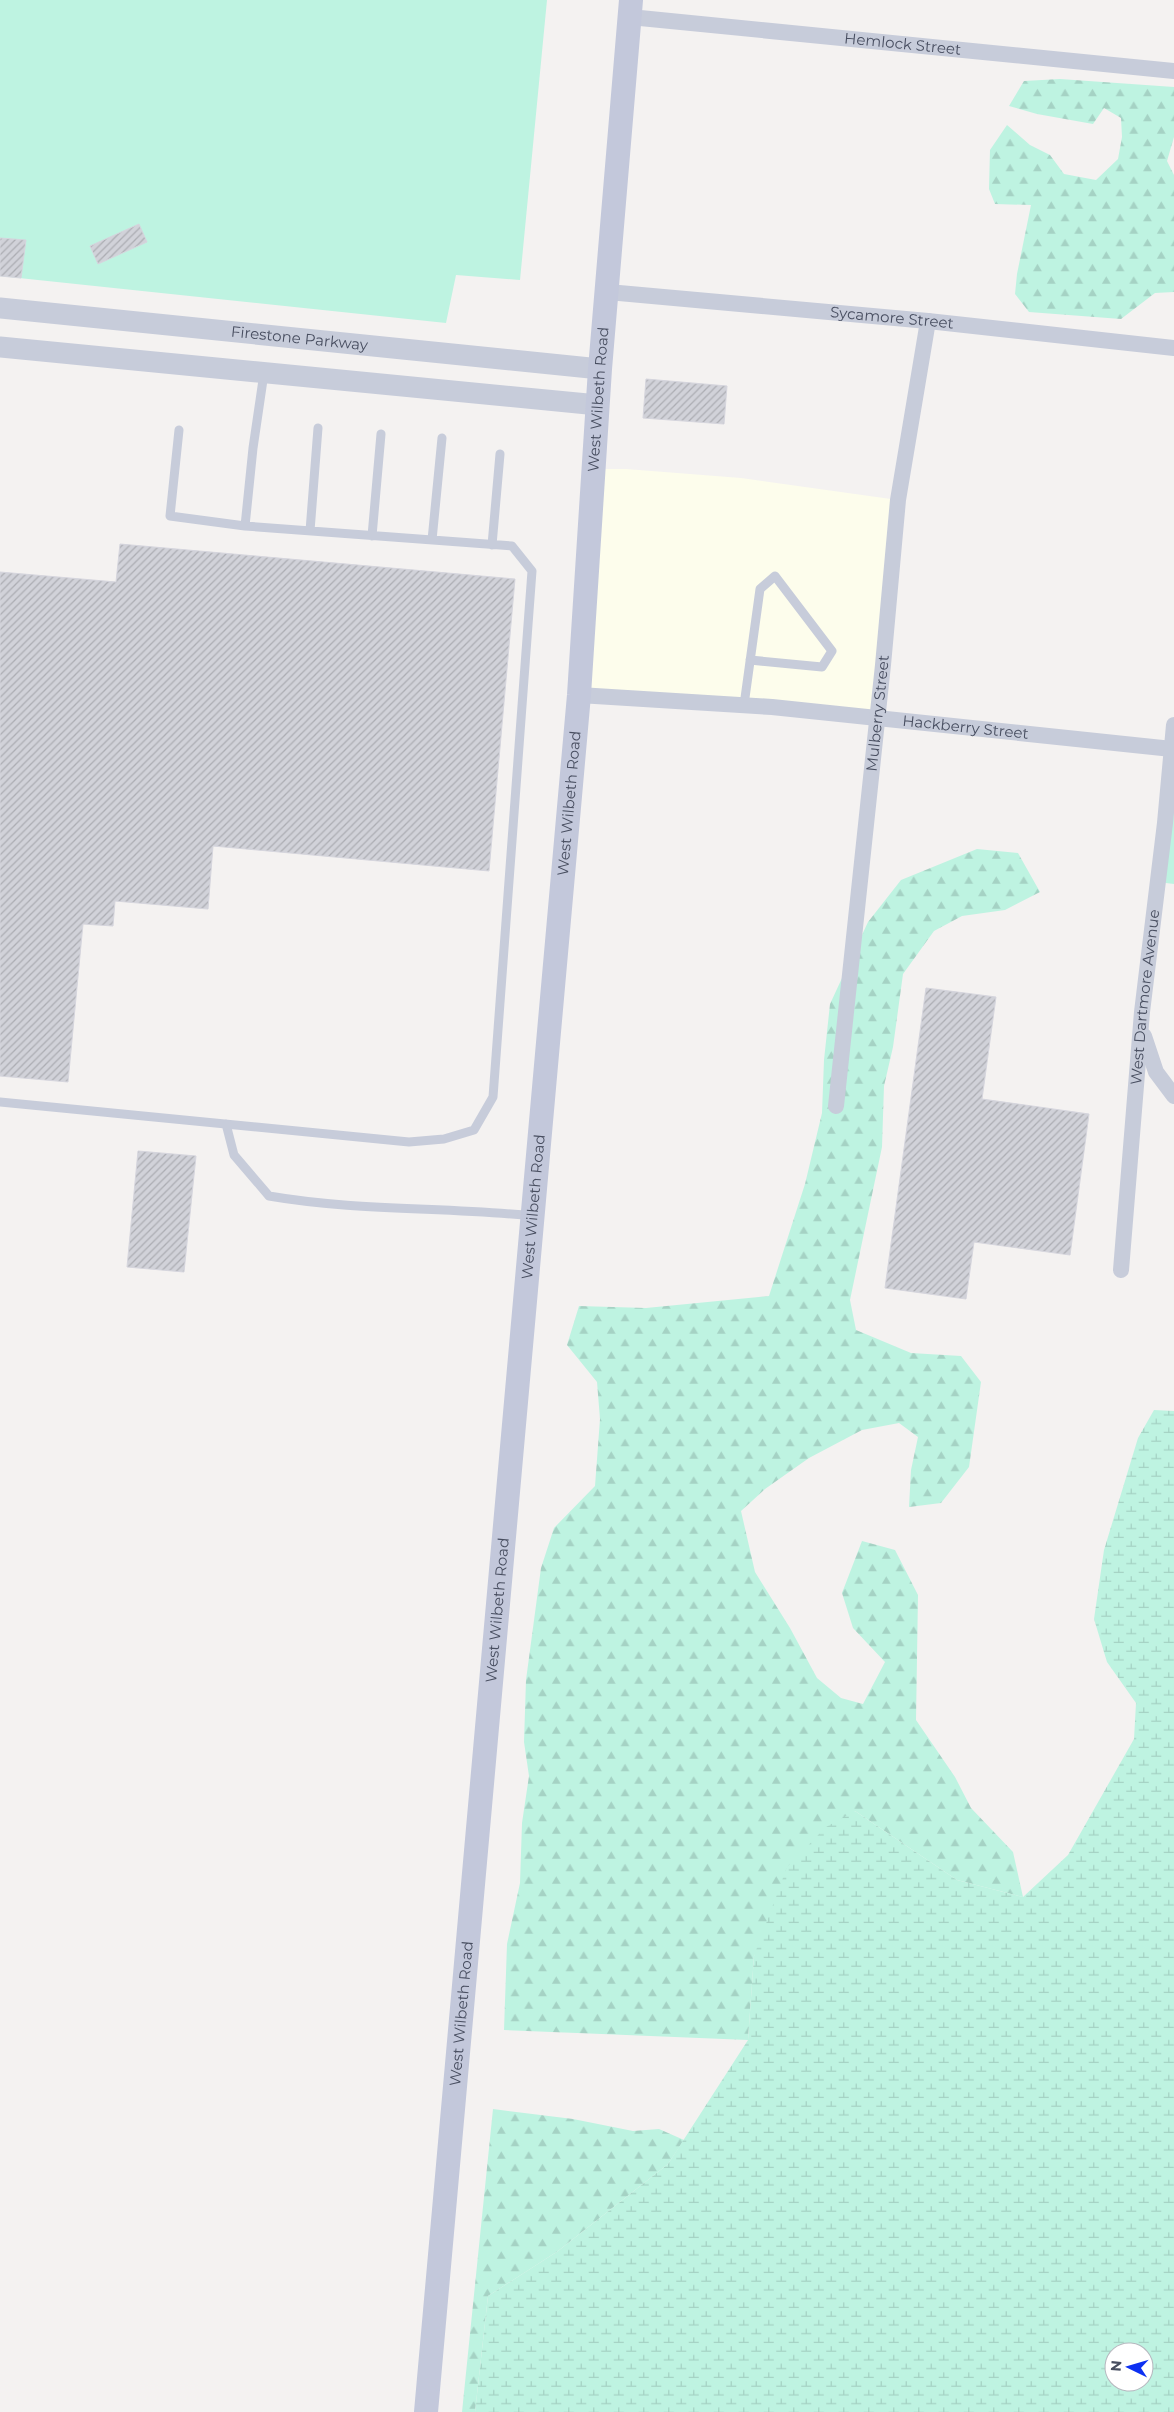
<svg xmlns="http://www.w3.org/2000/svg" width="1174" height="2412" viewBox="0 0 1174 2412" font-family="Montserrat,sans-serif">
	<style>
		.commercial { fill: #fdfdec }
		.forest { fill: url(#forest-firs) }
		.wetland { fill: url(#wetland-marsh); fill-rule: evenodd }
		.pitch { fill: #bef3e1 }
		.building { fill: url(#building-hatch); stroke: #d5d5dd }
		.lines { fill: none; stroke-linecap: round; stroke-linejoin: round }
		.service { stroke: #c7ccda; stroke-width: 9 }
		.minor { stroke: #c7ccda; stroke-width: 16 }
		.tertiary { stroke: #c7ccda; stroke-width: 21 }
		.secondary { stroke: #c3c8db; stroke-width: 24 }
		.labels { text-anchor: middle; stroke-width: 4.5; stroke-linejoin: round; paint-order: stroke }
		.street-label { font-size: 15px; fill: #484e60; stroke: #fff }
	</style>
	<defs>
		<pattern id="forest-firs" width="22" height="20" patternUnits="userSpaceOnUse" patternTransform="scale(1.25)"><rect width="22" height="20" fill="#bef3e1"/><path d="M5 1l3.5 6h-7zM16 11l3.5 6h-7z" fill="#a5d2c4"/></pattern>
		<pattern id="wetland-marsh" width="20" height="14" patternUnits="userSpaceOnUse" patternTransform="scale(1.25)"><rect width="20" height="14" fill="#bef3e1"/><path d="M1 5h8M5 5V1M11 12h8M15 12V8" fill="none" stroke="#a5d2c4"/></pattern>
		<pattern id="building-hatch" width="6" height="6" patternUnits="userSpaceOnUse" patternTransform="scale(1.25)"><rect width="6" height="6" fill="#d1d2d9"/><path d="M-1 1l2-2M0 6l6-6M5 7l2-2" fill="none" stroke="#acadb3"/></pattern>
	</defs>
	<rect width="100%" height="100%" fill="#f4f2f1"/>
	<path class="commercial" d="M594 469H626L741 478 898 500 878 718 579 695Z"/>
	<path class="forest" d="M1060 79 1174 87V137L1167 161 1174 175V292L1155 293 1121 319 1029 312 1015 294 1017 274 1031 205 995 204 989 189 990 150 1007 125 1030 145 1050 155 1064 174 1096 180 1118 159 1122 137 1121 118 1104 108 1093 124 1037 114 1009 106 1024 81Z
		M977 849 1018 853 1040 892 1005 910 962 916 934 931 903 974 893 1047 884 1086 882 1147 850 1300 856 1330 911 1353 961 1356 981 1382 969 1467 941 1503 909 1507 911 1470 918 1437 899 1423 862 1430 809 1458 765 1489 741 1511 755 1572 790 1628 817 1678 841 1698 863 1704 885 1662 853 1628 842 1593 862 1541 895 1550 918 1595 916 1720 955 1777 971 1808 1013 1852 1023 1897 957 1880 855 1811 754 1956 748 2040 504 2030 507 1944 520 1883 522 1823 529 1776 524 1742 526 1680 541 1568 554 1528 595 1486 600 1419 597 1382 567 1345 579 1306 646 1308 769 1296 805 1184 822 1113 824 1060 830 1004 868 922 901 880Z
		M493 2109 573 2119 633 2131 659 2129 684 2140 668 2164 558 2251 488 2296 475 2412H462Z"/>
	<path class="wetland" d="M1154 1410 1174 1411V2412H475L488 2296 558 2251 668 2164 748 2040 754 1956 787 1867 826 1827 855 1811 957 1880 1023 1897 1068 1855 1134 1739 1136 1703 1107 1662 1094 1619 1104 1550 1138 1438ZM1114 2352H1144V2382H1114Z"/>
	<path class="pitch" d="M0 0H547L520 280 456 275 446 323 0 276Z
		M1174 727V884L1158 882Z"/>
	<path class="building" d="M139 224 147 242 98 264 90 246Z
		M0 238 26 240 21 278 0 276Z
		M646 379 727 386 724 424 643 418Z
		M120 544 515 579 489 871 213 846 208 909 115 901 113 926 83 924 68 1082 0 1076V572L116 582Z
		M926 988 996 997 982 1099 1089 1114 1070 1255 974 1242 966 1299 885 1288Z
		M138 1151 196 1156 184 1272 127 1267Z"/>
	<g class="lines">
		<path class="service" d="M179 430 170 516 245 526
			M310 531 318 428
			M372 536 381 434
			M432 540 442 438
			M492 545 500 454
			M744 705 760 589 775 576 832 651 822 667 750 660
			M0 1102 409 1142 444 1139 474 1130 493 1097 532 571 512 546 245 526 253 448 264 373
			M226 1124 234 1155 269 1196C356 1211 445 1207 533 1216"/>
		<g class="minor">
			<path id="s1" d="M630 17 1174 71"/>
			<path id="s2" d="M608 292 928 321 1174 348"/>
			<path id="s3" d="M579 695 772 707 1172 749"/>
			<path d="M1144 1036 1156 1072 1174 1096"/>
			<path id="s4" d="M836 1106 883 665 898 500 928 321"/>
			<path id="s5" d="M1121 1270 1142 1012 1165 823 1174 725"/>
		</g>
		<g class="tertiary">
			<path id="s6" d="M0 308 600 369"/>
			<path d="M0 347 598 405"/>
		</g>
		<path class="secondary" id="s7" d="M426 2412 579 695 600 369 631 0"/>
	</g>
	<g class="labels">
		<g class="street-label">
			<text dy="5" stroke="none"><textPath href="#s1" startOffset="274">Hemlock Street</textPath></text>
			<text dy="5" stroke="none"><textPath href="#s2" startOffset="285">Sycamore Street</textPath></text>
			<text dy="5" stroke="none"><textPath href="#s6" startOffset="301">Firestone Parkway</textPath></text>
			<text dy="5" stroke="none"><textPath href="#s7" startOffset="2020">West Wilbeth Road</textPath></text>
			<text dy="5" stroke="none"><textPath href="#s4" startOffset="395">Mulberry Street</textPath></text>
			<text dy="5" stroke="none"><textPath href="#s3" startOffset="388">Hackberry Street</textPath></text>
			<text dy="5" stroke="none"><textPath href="#s7" startOffset="1615">West Wilbeth Road</textPath></text>
			<text dy="5" stroke="none"><textPath href="#s5" startOffset="274">West Dartmore Avenue</textPath></text>
			<text dy="5" stroke="none"><textPath href="#s7" startOffset="1210">West Wilbeth Road</textPath></text>
			<text dy="5" stroke="none"><textPath href="#s7" startOffset="805">West Wilbeth Road</textPath></text>
			<text dy="5" stroke="none"><textPath href="#s7" startOffset="400">West Wilbeth Road</textPath></text>
		</g>
	</g>
	<g transform="translate(1129 2367) rotate(275)"><circle r="24" fill="#ffffff" stroke="#b6b8bf"/>
	<path d="M0-4L9 19L0 12L-9 19Z" fill="#0d30f2"/>
	<text y="-8" font-size="14" font-weight="bold" text-anchor="middle" fill="#484e60">N</text>
	</g>
</svg>
